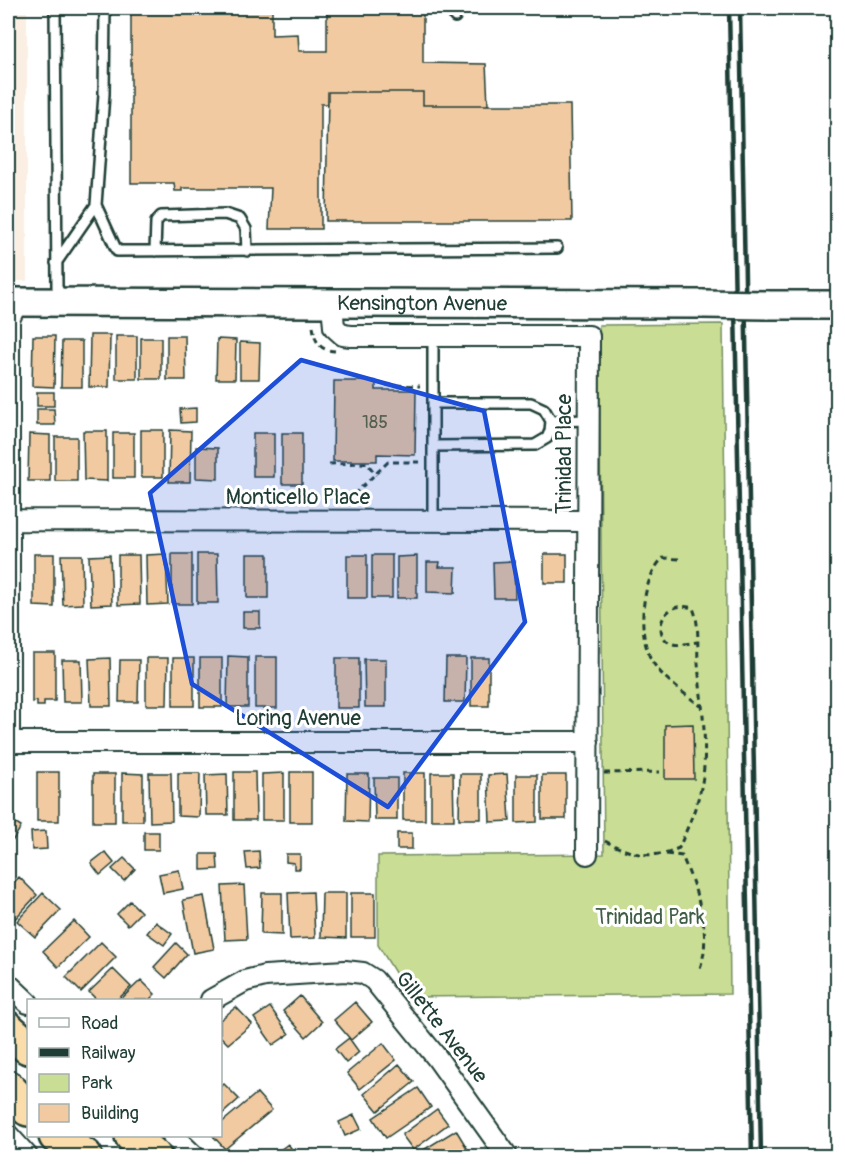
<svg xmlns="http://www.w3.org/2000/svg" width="845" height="1164" viewBox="0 0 845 1164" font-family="Pangolin,sans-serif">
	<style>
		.built { fill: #fbefe3 }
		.green { fill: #c9de94; stroke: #748e64; stroke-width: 1.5 }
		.building { fill: #f2caa1; stroke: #1f3d34; stroke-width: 1.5 }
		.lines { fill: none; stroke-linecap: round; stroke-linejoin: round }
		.lane-casing { stroke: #1f3d34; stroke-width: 14 }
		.street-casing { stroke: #1f3d34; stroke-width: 24 }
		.secondary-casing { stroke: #1f3d34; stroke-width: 32 }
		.highway-casing { stroke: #1f3d34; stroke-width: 38 }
		.path { stroke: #1f3d34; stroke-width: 3; stroke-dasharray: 6 4.5; stroke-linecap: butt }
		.lane { stroke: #fff; stroke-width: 9 }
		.street { stroke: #fff; stroke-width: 20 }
		.secondary { stroke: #fff; stroke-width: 27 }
		.highway { stroke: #fbddab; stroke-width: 33 }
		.rail { stroke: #1f3d34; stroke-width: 4.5 }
		.secondary-bridge-casing { stroke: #1f3d34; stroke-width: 32; stroke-linecap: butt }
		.secondary-bridge { stroke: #fff; stroke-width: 27 }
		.marked { fill: #1d4ed8; fill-opacity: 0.2; stroke: #1d4ed8; stroke-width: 4.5; stroke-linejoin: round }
		.labels { text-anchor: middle; stroke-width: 6; stroke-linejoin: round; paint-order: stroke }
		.number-label { font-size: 18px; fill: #54604f }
		.street-label { font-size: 21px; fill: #1f3d34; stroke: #fff }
		.park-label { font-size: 21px; fill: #415d47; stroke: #fff }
	</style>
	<rect width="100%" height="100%" fill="#fff"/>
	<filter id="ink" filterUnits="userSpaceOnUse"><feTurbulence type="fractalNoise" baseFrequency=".0167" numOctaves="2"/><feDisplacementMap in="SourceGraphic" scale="12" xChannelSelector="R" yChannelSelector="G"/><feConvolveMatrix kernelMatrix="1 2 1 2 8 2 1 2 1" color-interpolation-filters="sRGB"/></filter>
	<g filter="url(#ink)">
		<path class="built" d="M8 8H27V281H8Z"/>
		<path class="green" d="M723 324 730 994 410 997 378 945V856L604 854 599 325Z"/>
		<path class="building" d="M131 8H272V35L298 34 299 51H327V8H423V63L486 64 488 105H423V92H328V104H321V229H269L271 188H182V191H175L174 183H131Z
			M328 92H423V105H570L572 221H326Z
			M90 335H110L109 387H89Z
			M33 336H55L54 387 32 386Z
			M116 336H137V379H116Z
			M167 336H185L186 380H167Z
			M141 338H161V379H141Z
			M217 339 236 340 235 379H216Z
			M62 341H82V387H61Z
			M240 342 260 343 259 379H240Z
			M334 381H376V390H416L415 455 377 454V461H333Z
			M37 392H54V406H37Z
			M196 408V422L181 423 180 409Z
			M37 409H54L55 425H37Z
			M141 430H163V477H141Z
			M170 430 191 431 190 482H169Z
			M83 431H107V481L84 480Z
			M113 433H134V478H113Z
			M253 433H274V477H253Z
			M282 433H302V484H282Z
			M29 434 50 435V481H28Z
			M55 437H77V481H55Z
			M196 447 218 448V479L196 478Z
			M34 554H54V607L34 606Z
			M166 554 168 604 147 605 146 555Z
			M172 554H192V604H172Z
			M197 554H217L218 603H197Z
			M247 554H268V598H247Z
			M544 554H567V583H544Z
			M61 555H82L83 604 63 605Z
			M110 555 112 604 91 605 89 556Z
			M118 555H139L140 604 118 605Z
			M347 555H367V598H347Z
			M372 555H392V598H372Z
			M417 556V598H397V557Z
			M514 561 515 598H494L493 562Z
			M427 562H440L439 567H456L455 593 427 592Z
			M243 612H260V628H243Z
			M32 653H55V701H44V706H37V701L32 702Z
			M228 656 248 657V707H227Z
			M255 657H277V708H255Z
			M110 658 111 706H91L89 659Z
			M146 658H168L167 705H146Z
			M173 658H194V706H173Z
			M200 658H222V707H200Z
			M336 658H359V708H336Z
			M446 658H466L465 702H445Z
			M471 658H489V706H471Z
			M364 659H386V707H365Z
			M62 660H81L82 702H63Z
			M120 660H139L138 702H119Z
			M693 724 694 779H665V725Z
			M37 772H59V821H37Z
			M234 772H255L256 820H234Z
			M290 772H312V822H290Z
			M122 773 143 774V821H122Z
			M149 773H171L172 821 150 822Z
			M178 773H200L199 817 178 816Z
			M284 773V820H262V774Z
			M403 773H425V820H403Z
			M431 773H453L454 820H431Z
			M93 774H115V822H93Z
			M227 774 228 815H206L205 775Z
			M347 774H369L368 822 346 821Z
			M460 774H481V819H459Z
			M507 774 510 821 490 822 488 775Z
			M516 775H537V822L516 823Z
			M542 775H566V819H542Z
			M374 778H397V820H375Z
			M8 819 21 827 13 840 8 837Z
			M46 831 47 849 32 850 31 832Z
			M144 832H159V850H144Z
			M397 833H412V849H397Z
			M259 851 260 868 247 869 245 852Z
			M105 852 114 863 100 875 91 863Z
			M201 854H217L218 869 201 870Z
			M286 854H300V869H294V863L286 862Z
			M124 858 135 869 124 881 112 869Z
			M179 870 183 889 163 893 159 874Z
			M19 877 37 895 8 926V889Z
			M244 885 247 939 225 940 222 886Z
			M313 892 315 938 290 939 288 893Z
			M43 893 61 910 35 937 17 921Z
			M262 893H282V935L261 934Z
			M322 893H346V938L321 937Z
			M351 893H375V937H351Z
			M204 896 214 949 193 953 183 900Z
			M130 901 141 912 128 925 117 914Z
			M74 921 89 937 58 967 43 951Z
			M156 922 172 934 164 945 147 933Z
			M101 942 116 957 81 992 66 977Z
			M176 943 187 954 166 978 154 967Z
			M113 969 131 987 117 1000H97L89 992Z
			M141 980 155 994 149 1000H120Z
			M300 996 322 1022 306 1037 283 1011Z
			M355 1002 372 1022 351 1040 334 1020Z
			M236 1007 252 1024 228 1044 220 1036V1020Z
			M270 1007 289 1034 273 1045 254 1018Z
			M349 1038 359 1052 346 1063 335 1049Z
			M383 1043 396 1060 360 1089 347 1073Z
			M399 1064 414 1082 378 1111 364 1094Z
			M224 1084 239 1099 220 1116V1087Z
			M418 1088 431 1107 386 1138 373 1118Z
			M257 1093 272 1110 225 1149 213 1136H220V1124Z
			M437 1109 448 1124 413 1150 402 1135Z
			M354 1115 361 1129 345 1136 339 1122Z
			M456 1130 467 1148 454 1156H422L420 1152Z
			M288 1144 297 1156H272Z"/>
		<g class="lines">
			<g class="lane-casing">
				<path id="lane" d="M55 8 57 287 62 298
					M455 8V17
					M96 205 117 251 557 248
					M155 251 156 222 161 216 225 214 240 219 246 229 247 251
					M56 263 96 205 104 94 105 8
					M551 421 589 420
					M433 446 535 445 547 438 550 431 551 421 544 409 531 403H433
					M433 521V336"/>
			</g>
			<g class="street-casing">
				<path id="street" d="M332 303 334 327 343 335 351 336H589L587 854
					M8 520 588 521
					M8 742H588
					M9 742V320L17 302
					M8 984 28 1003
					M211 1000 245 981 265 976 345 971 363 973 374 980 437 1058 507 1156
					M8 1135 27 1156
					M173 1136 194 1156"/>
			</g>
			<g class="secondary-casing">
				<g id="secondary">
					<path id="s1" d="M8 302 703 304"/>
					<path d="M766 305H838"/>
				</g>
			</g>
			<g class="highway-casing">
				<path id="highway" d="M8 1029 28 1047
					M8 1088 28 1109
					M56 1136 85 1156
					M132 1136 154 1156"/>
			</g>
			<path class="path" d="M313 326C315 341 318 350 335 351
				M386 385 420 386
				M329 464 367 463 376 475
				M346 502 388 462H419
				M679 559 663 558C641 579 637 633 651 659 660 677 685 694 701 706
				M604 773 660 772
				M605 841C632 855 650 860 679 848 687 829 695 811 700 792 710 753 701 703 698 663 697 644 700 625 693 608 660 598 651 638 673 644 680 646 689 643 697 642
				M666 854 682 856C696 889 713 933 700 968"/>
			<use href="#lane" class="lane"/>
			<use href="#street" class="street"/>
			<use href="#secondary" class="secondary"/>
			<use href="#highway" class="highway"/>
			<path class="rail" d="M729 8 752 1156
				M740 8 761 1156"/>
			<g class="secondary-bridge-casing">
				<path id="secondary-bridge" d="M703 304 766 305"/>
			</g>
			<use href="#secondary-bridge" class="secondary-bridge"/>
		</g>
	</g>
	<path class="marked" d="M301 360 484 411 525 622 388 807 192 684 150 493Z"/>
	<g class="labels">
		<g class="number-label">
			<text x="375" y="428">185</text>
		</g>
		<g class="street-label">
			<text dy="7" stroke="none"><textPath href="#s1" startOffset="414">Kensington Avenue</textPath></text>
			<text transform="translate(564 454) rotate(-90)" y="7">Trinidad Place</text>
			<text x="298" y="504">Monticello Place</text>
			<text x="298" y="725">Loring Avenue</text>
			<text transform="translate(442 1027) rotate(52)" y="7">Gillette Avenue</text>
		</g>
		<g class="park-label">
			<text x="650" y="924">Trinidad Park</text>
		</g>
	</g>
	<rect width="845" height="1164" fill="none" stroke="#fff" stroke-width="30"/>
	<rect x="15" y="15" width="815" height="1134" fill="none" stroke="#1f3d34" stroke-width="2" filter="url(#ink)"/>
	<rect x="27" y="999" width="195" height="138" fill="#ffffff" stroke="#a5b1ae" stroke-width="1.5"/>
	<rect x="39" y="1018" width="30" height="9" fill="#ffffff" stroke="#a5b1ae" stroke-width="1.5"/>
	<text x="81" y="1029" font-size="18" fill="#1f3d34">Road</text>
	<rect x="39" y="1048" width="30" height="9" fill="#1f3d34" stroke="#a5b1ae" stroke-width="1.5"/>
	<text x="81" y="1059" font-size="18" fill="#1f3d34">Railway</text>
	<rect x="39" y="1074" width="30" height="18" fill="#c9de94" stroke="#a5b1ae" stroke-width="1.5"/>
	<text x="81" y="1089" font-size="18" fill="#1f3d34">Park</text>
	<rect x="39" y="1104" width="30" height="18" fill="#f2caa1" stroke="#a5b1ae" stroke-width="1.5"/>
	<text x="81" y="1119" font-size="18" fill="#1f3d34">Building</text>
</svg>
